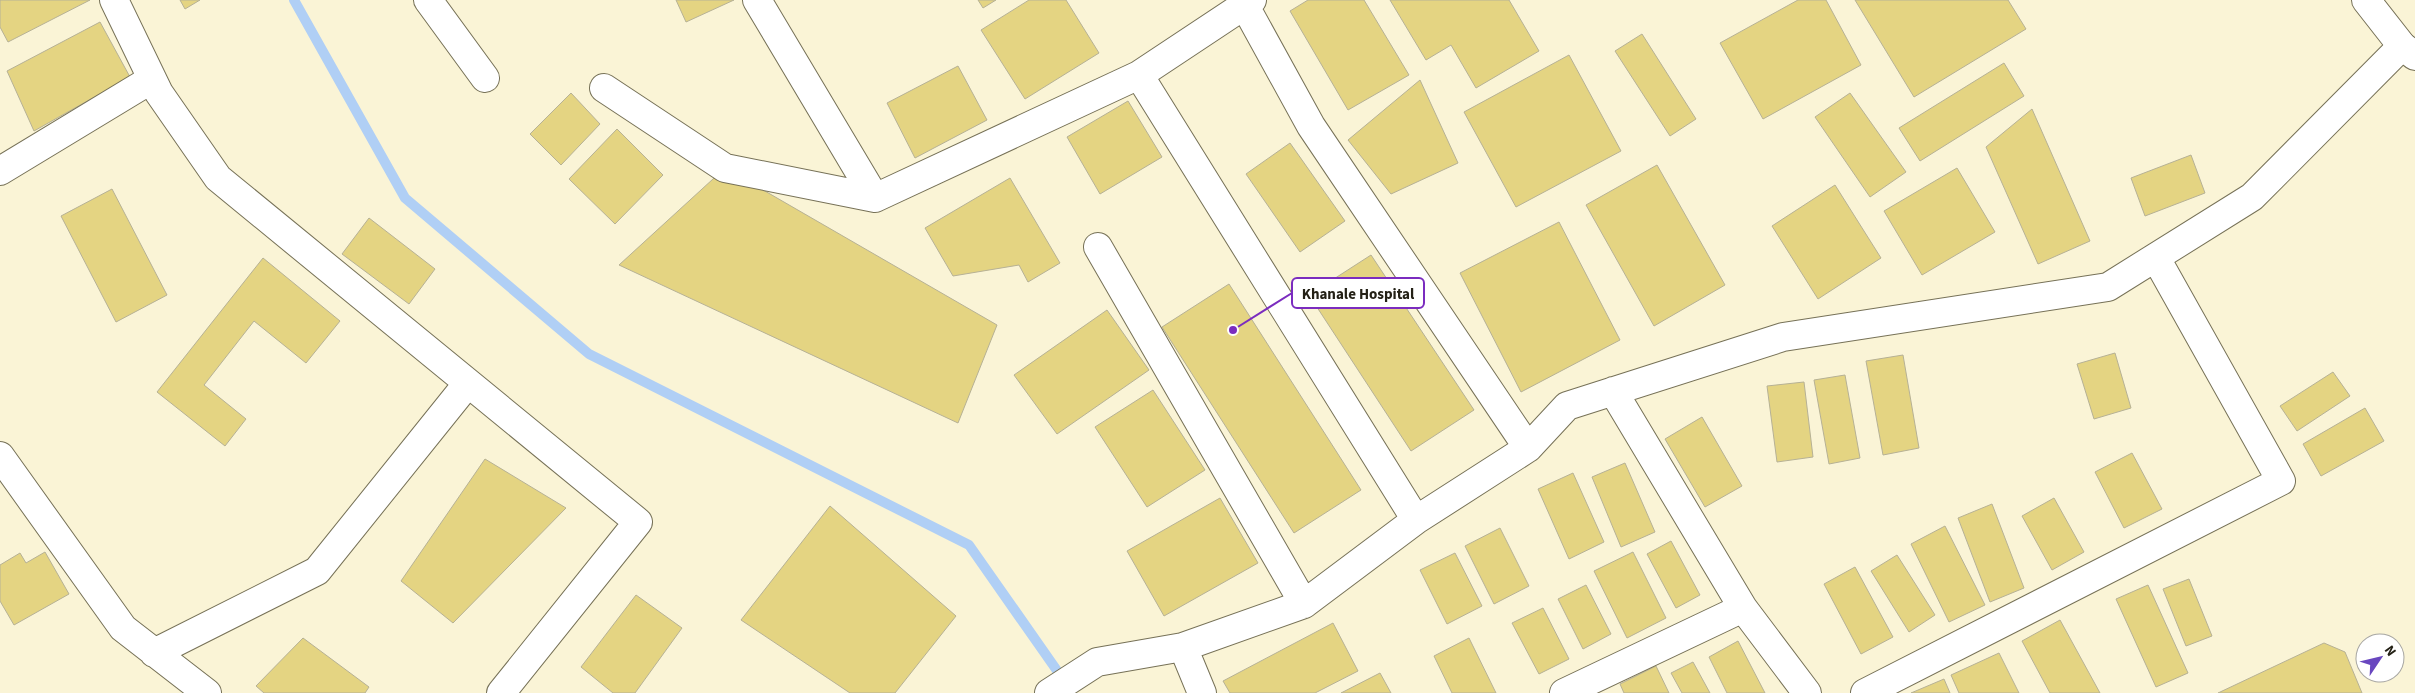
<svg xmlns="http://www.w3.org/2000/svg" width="2415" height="693" viewBox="0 0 2415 693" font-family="'Source Sans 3',sans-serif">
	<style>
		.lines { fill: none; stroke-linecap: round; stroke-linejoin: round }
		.stream { stroke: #b0cff5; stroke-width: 10 }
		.building { fill: #e4d482; stroke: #b6b195 }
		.street-casing { stroke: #767157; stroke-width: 30 }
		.secondary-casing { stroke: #767157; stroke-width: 30 }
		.street { stroke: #fff; stroke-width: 28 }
		.secondary { stroke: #fff; stroke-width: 28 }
		.leader { fill: none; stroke: #7b2cbf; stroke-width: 2 }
		.callout-dot { fill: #7b2cbf; stroke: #fff; stroke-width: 2 }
		.callout { fill: #fff; stroke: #7b2cbf; stroke-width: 2 }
		.callout-label { font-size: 15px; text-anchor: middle; font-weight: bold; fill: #242116 }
	</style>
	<rect width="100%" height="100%" fill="#faf4d6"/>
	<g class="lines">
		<path class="stream" d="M294 0 405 198 589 354 969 545 1065 682"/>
	</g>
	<path class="building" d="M0 0H90L8 42 0 27Z
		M180 0H200L185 9Z
		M676 0H734L686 22Z
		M978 0H996L983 8Z
		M1029 0H1066L1099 53 1025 99 981 30Z
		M1308 0H1364L1409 75 1348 110 1290 11Z
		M1390 0H1509L1539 51 1476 88 1451 45 1426 60Z
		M1798 0H1826L1861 65 1763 119 1720 43Z
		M1855 0H2008L2026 29 1914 97Z
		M100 22 130 77 34 131 7 71Z
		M1642 34 1696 119 1670 136 1615 51Z
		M1569 55 1621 151 1516 207 1464 112Z
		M2004 63 2024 96 1920 161 1899 128Z
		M958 66 987 120 915 158 887 103Z
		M1420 80 1458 163 1391 194 1348 140Z
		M571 93 600 124 561 165 530 134Z
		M1850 93 1906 172 1870 197 1815 117Z
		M1128 101 1162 157 1100 194 1067 137Z
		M2032 109 2090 241 2038 264 1986 147Z
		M617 129 663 175 615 224 569 179Z
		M1290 143 1345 221 1300 252 1246 174Z
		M2191 155 2205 193 2145 216 2131 178Z
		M1657 165 1725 285 1654 326 1586 205Z
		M725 168 997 325 958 423 619 265Z
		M1957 168 1995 232 1922 275 1884 211Z
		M1010 178 1060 263 1028 282 1019 265 953 276 925 228Z
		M1835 185 1881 258 1818 299 1772 226Z
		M112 189 167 295 116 322 61 216Z
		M369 218 435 269 409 304 342 254Z
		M1559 222 1620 340 1521 392 1460 273Z
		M1371 255 1474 410 1411 451 1309 295Z
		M263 258 340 321 306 363 254 321 204 385 246 419 225 446 157 392Z
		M1229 284 1361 490 1294 533 1162 327Z
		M1107 310 1149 370 1057 434 1014 375Z
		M2115 353 2131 408 2094 419 2077 364Z
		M1903 355 1919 448 1883 455 1866 361Z
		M2333 372 2350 396 2297 431 2280 406Z
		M1845 375 1860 458 1829 464 1814 380Z
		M1804 382 1813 457 1777 462 1767 386Z
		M1153 390 1205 470 1147 507 1095 427Z
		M2365 408 2384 441 2321 476 2303 444Z
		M1702 417 1742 486 1705 507 1665 439Z
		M2132 453 2162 509 2124 528 2095 472Z
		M485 459 566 508 453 623 401 581Z
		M1625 463 1655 532 1621 547 1592 477Z
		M1573 473 1604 542 1569 559 1538 489Z
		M1220 498 1258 563 1164 616 1127 551Z
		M2054 498 2084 552 2052 570 2022 516Z
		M1992 504 2024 588 1990 602 1958 518Z
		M830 506 956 616 895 693H850L741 620Z
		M1945 526 1985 605 1949 622 1911 544Z
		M1500 528 1529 586 1494 604 1465 546Z
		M1671 541 1700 595 1676 608 1647 554Z
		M45 552 69 594 14 625 0 601V565L20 553 26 563Z
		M1633 552 1666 618 1627 638 1594 571Z
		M1455 553 1482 606 1447 624 1420 570Z
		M1897 555 1935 615 1909 632 1871 571Z
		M1855 567 1893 637 1861 654 1824 584Z
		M2189 579 2212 636 2186 646 2163 589Z
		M1586 585 1611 634 1583 649 1558 599Z
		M2148 585 2188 673 2156 687 2116 599Z
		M636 595 682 628 635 693H613L581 667Z
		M1543 608 1569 659 1539 674 1512 623Z
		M2060 620 2100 693H2050L2022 641Z
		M1333 623 1358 671 1315 693H1230L1223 681Z
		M303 638 369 687 365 693H264L256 686Z
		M1469 638 1496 693H1452L1434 656Z
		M1738 641 1765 693H1727L1709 657Z
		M2324 643 2345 652 2362 693H2218Z
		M1999 653 2019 693H1959L1951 675Z
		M1693 662 1710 693H1682L1671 673Z
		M1656 666 1669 693H1624L1620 684Z
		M1380 673 1391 693H1341Z
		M1944 679 1950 693H1911Z"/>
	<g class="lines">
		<g class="street-casing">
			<path id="street" d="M114 0 159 93 218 178 638 522 501 693
				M428 0 485 78
				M757 0 875 198
				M1245 6 1311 126 1528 448
				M1139 75 1416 520
				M604 88 725 168 875 198 1139 75 1252 0
				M0 171 152 79
				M1098 247 1304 604
				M1613 391 1743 608 1807 693
				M0 456 123 628 207 693
				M1183 647 1202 693
				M154 653 317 571 468 383
				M1049 693 1097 662 1183 647 1304 604 1416 520 1528 448 1567 406 1783 337 2108 287 2252 197 2402 46
				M1564 693 1743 608
				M1865 693 2281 481 2156 258"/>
		</g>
		<g class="secondary-casing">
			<path id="secondary" d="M2366 0 2402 46 2415 56"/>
		</g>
		<use href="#street" class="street"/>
		<use href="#secondary" class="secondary"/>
	</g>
	<path class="leader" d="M1233 330L1292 293"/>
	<circle class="callout-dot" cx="1233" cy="330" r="5"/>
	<rect class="callout" x="1292" y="278" width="132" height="30" rx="5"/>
	<g class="callout-label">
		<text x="1358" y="299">Khanale Hospital</text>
	</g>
	<g transform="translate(2380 658) rotate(55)"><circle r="24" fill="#ffffff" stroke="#a7a6a2"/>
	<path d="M0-4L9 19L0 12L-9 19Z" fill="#6947bf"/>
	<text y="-8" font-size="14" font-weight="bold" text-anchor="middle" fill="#242116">N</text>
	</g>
</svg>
